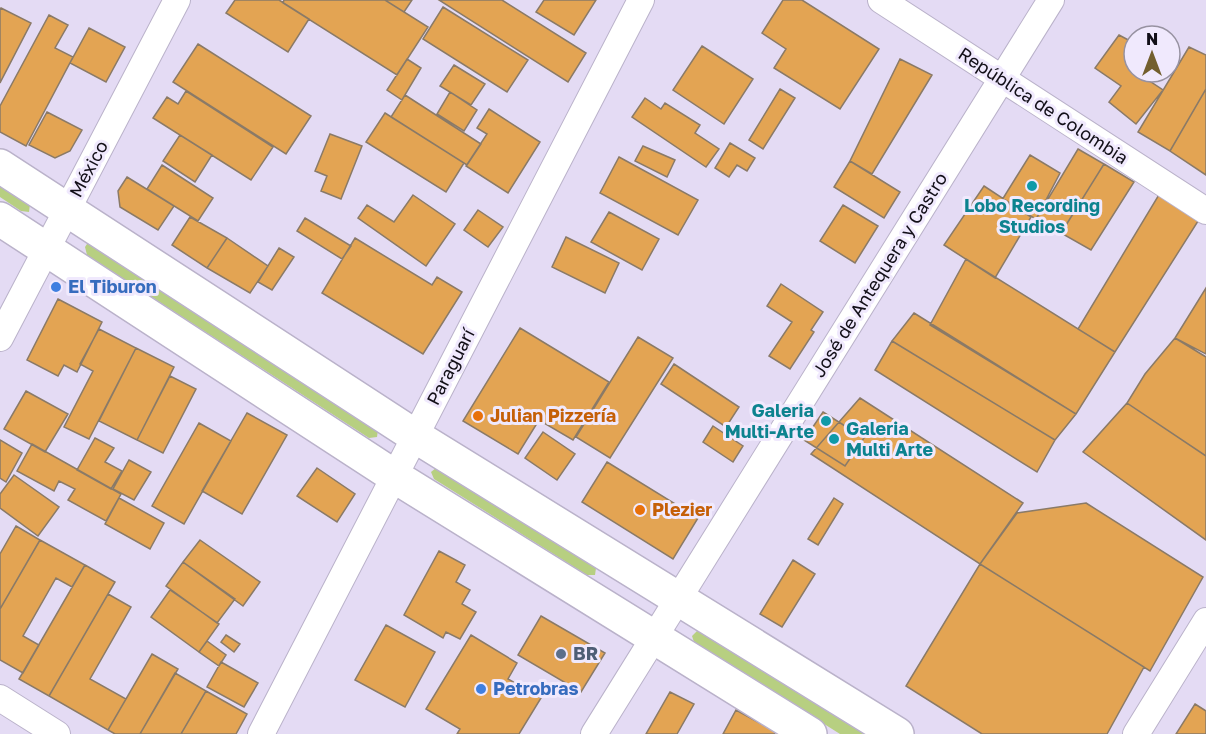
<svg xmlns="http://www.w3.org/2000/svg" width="1206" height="734" viewBox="0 0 1206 734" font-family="'Golos Text',sans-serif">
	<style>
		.green { fill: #b7cf81 }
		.building { fill: #e3a453; stroke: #8a7a67; stroke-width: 1.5 }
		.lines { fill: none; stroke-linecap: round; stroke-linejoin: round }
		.street-casing { stroke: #bab2ca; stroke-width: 28 }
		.primary-casing { stroke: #bab2ca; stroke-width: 36 }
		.street { stroke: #fff; stroke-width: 26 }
		.primary { stroke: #fff; stroke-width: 33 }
		.culture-dot { fill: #0f9aa8; stroke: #f0e9fd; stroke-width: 2 }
		.shop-dot { fill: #3f7fe0; stroke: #f0e9fd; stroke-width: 2 }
		.food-dot { fill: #e8710a; stroke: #f0e9fd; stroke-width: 2 }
		.service-dot { fill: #5c6f8a; stroke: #f0e9fd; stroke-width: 2 }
		.labels { text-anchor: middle; stroke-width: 6; stroke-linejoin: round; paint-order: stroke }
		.street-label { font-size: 18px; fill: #120f18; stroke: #f0e9fd }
		.culture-label { font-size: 18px; font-weight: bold; fill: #0d838f; stroke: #f0e9fd }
		.shop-label { font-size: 18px; font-weight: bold; fill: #366cbe; stroke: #f0e9fd; text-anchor: start }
		.food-label { font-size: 18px; font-weight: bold; fill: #c56008; stroke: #f0e9fd; text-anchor: start }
		.service-label { font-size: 18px; font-weight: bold; fill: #4e5e75; stroke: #f0e9fd; text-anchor: start }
	</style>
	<rect width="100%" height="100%" fill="#e4dbf4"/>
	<path class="green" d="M0 183 30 204 29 212 21 211 0 197Z
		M91 243 378 430 377 437 369 438 87 255 85 247 87 244Z
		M436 468 595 565 596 568 595 575H587L434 479 431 472Z
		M697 631H701L864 734H840L694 642 692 636Z"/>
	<path class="building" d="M235 0H279L309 19 288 52 226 13Z
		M284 0H385L428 27 397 75 283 3Z
		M385 0H412L404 12Z
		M439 0H502L586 53 568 82Z
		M544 0H596L574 35 536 12Z
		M783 0H802L879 49 840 109 774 68 786 49 762 33Z
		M443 7 528 60 507 92 423 39Z
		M1 8 31 23 0 83V10Z
		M49 15 68 25 55 48 73 57 26 146 0 132V106Z
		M89 28 125 47 106 82 70 63Z
		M1119 35 1134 43V72H1140L1139 74 1163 90 1136 124 1109 102 1121 86 1095 68Z
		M198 44 311 116 286 154 173 82Z
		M702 46 753 79 724 124 673 90Z
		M1189 47 1206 55V89L1170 151 1138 132Z
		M407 59 421 68 402 100 387 90Z
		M900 59 932 75 872 174 850 161Z
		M454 65 485 84 471 105 440 86Z
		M780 89 795 98 763 149 749 140Z
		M1206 89V175L1170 151Z
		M186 91 273 147 251 180 153 118 167 97 178 104Z
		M450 92 477 110 464 131 437 114Z
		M405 95 481 144 467 165 391 117Z
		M645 98 661 109 665 103 700 125 695 133 719 149 706 167 632 117Z
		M489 109 540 142 508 193 466 166 487 134 477 128Z
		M47 112 82 130 70 151 55 158 29 145Z
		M385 113 464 163 446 192 366 142Z
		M330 134 362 146 341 199 321 191 327 176 315 171Z
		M180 135 212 155 195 182 163 161Z
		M730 143 755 158 747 171 737 165 729 177 715 168Z
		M643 146 675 160 667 177 635 161Z
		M1078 149 1104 164 1060 235 1036 219Z
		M1030 155 1060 173 1036 219 1002 200Z
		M619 157 698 200 678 235 600 193Z
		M850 161 900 192 884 218 834 187Z
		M1104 164 1134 182 1091 250 1061 233Z
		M162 165 213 198 198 221 147 189Z
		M127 177 174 206 158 230 120 207 118 191Z
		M984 186 1031 217 995 278 944 245Z
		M1160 193 1200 218 1115 352 1078 329Z
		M413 195 455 224 426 266 358 218 367 205 394 222Z
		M843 205 878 226 855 263 820 241Z
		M478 210 503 227 488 247 464 230Z
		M609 212 659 239 642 270 591 242Z
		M190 217 227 238 207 268 172 245Z
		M305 218 351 246 342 259 297 231Z
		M566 237 619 263 605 293 552 267Z
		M227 238 268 266 250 293 207 268Z
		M355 238 432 285 437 277 462 292 423 354 322 293Z
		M279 248 294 257 272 290 258 282Z
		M966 259 1115 352 1076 414 930 325Z
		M781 284 823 312 811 330 814 332 790 369 769 356 792 322 767 306Z
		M1206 288V354L1175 338Z
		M58 299 102 322 77 372 64 365 58 376 27 360Z
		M914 313 1076 414 1055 440 892 341Z
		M520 328 609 382 573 440 539 420 518 454 463 421Z
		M99 329 136 348 89 439 64 427 93 371 80 364Z
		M638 337 673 358 610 458 576 437Z
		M1175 338 1206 357V456L1127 403 1145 374Z
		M892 341 1055 440 1037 472 875 370Z
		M136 348 174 367 137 440 99 421Z
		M674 364 739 407 726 427 661 384Z
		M170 376 196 389 163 453 137 440Z
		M26 391 68 414 45 452 4 429Z
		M860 398 1023 503 980 564 811 454Z
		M1127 403 1206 456V540L1083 452Z
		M823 412 864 438 845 466 804 440Z
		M247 413 287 435 242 514 202 491Z
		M199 423 231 441 184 524 152 506Z
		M713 426 743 446 733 462 703 442Z
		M543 432 575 454 557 480 525 458Z
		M95 438 114 448 105 462 122 471 111 489 77 470Z
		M0 440 22 453 6 482 0 478Z
		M32 444 121 494 106 521 68 500 75 489 59 481 54 491 17 471Z
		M129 460 151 472 134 500 113 489Z
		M607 462 698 518 673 559 582 502Z
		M317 468 355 494 337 522 297 496Z
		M14 475 59 507 38 536 0 508V494Z
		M119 498 164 523 150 549 105 524Z
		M834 498 843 504 818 545 808 539Z
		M1086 503 1203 577 1150 671 980 564 1017 513Z
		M16 526 40 540 0 609V554Z
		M40 540 85 565 72 587 56 578 23 636 39 645 23 673 0 660V609Z
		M200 540 260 582 243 606 183 562Z
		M439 551 465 565 456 582 470 590 462 604 476 612 460 639 446 632 443 638 404 615Z
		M793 560 815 574 782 627 760 614Z
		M183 562 235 599 217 623 166 586Z
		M980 564 1144 667 1107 734H982L906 686Z
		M85 565 115 582 49 696 19 679Z
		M170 590 219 624 199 652 151 617Z
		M108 594 131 607 90 679 126 699 108 730 49 696Z
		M541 616 605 653 581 692 518 655Z
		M386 625 435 652 405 707 355 680Z
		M226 635 240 644 234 652 221 642Z
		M471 635 517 663 508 679 541 698 519 734H457L460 729 426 709Z
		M207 641 226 655 219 666 199 652Z
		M152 654 178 669 140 734H115L108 730Z
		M221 662 258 683 244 707 207 687Z
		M175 673 206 691 181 734H140Z
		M206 691 247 714 236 734H181Z
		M670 692 694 704 677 734H646Z
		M1195 704 1206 711V734H1176Z
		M736 710 776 732 774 734H723Z"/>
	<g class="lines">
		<g class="street-casing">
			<path id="street" d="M881 0 1206 211
				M0 338 177 0
				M0 698 57 734
				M261 734 641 0
				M594 734 1051 0
				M1136 734 1206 621"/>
		</g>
		<g class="primary-casing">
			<path id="primary" d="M0 166 415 436 897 734
				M0 219 394 476 810 734"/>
		</g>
		<use href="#street" class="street"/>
		<use href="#primary" class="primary"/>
	</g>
	<g class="culture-dot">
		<circle cx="1032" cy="186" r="6"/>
		<circle cx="826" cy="421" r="6"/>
		<circle cx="834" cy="439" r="6"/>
	</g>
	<g class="shop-dot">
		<circle cx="56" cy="287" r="6"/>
		<circle cx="481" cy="689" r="6"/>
	</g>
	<g class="food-dot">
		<circle cx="478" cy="416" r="6"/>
		<circle cx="640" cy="510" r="6"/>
	</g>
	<circle class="service-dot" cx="561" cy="654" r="6"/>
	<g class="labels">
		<g class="street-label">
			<text transform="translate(1043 106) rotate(33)" y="6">República de Colombia</text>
			<text transform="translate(89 169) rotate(-62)" y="6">México</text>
			<text transform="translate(880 275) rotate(-58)" y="6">José de Antequera y Castro</text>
			<text transform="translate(451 367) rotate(-63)" y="6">Paraguarí</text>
		</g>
		<g class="culture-label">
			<text x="1032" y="212">Lobo Recording<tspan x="1032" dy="21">Studios</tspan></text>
			<text x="814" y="417" text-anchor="end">Galeria<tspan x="814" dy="21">Multi-Arte</tspan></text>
			<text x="846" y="435" text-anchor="start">Galeria<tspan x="846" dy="21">Multi Arte</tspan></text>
		</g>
		<g class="shop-label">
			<text x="68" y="293">El Tiburon</text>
			<text x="493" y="695">Petrobras</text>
		</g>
		<g class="food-label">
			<text x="490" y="422">Julian Pizzería</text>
			<text x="652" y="516">Plezier</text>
		</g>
		<g class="service-label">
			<text x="573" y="660">BR</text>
		</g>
	</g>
	<g transform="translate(1152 54)"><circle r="28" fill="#f0e9fd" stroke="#9792a1" stroke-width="1.5"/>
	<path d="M0-4.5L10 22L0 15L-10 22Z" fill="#735f2e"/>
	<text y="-9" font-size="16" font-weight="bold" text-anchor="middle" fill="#120f18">N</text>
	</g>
</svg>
